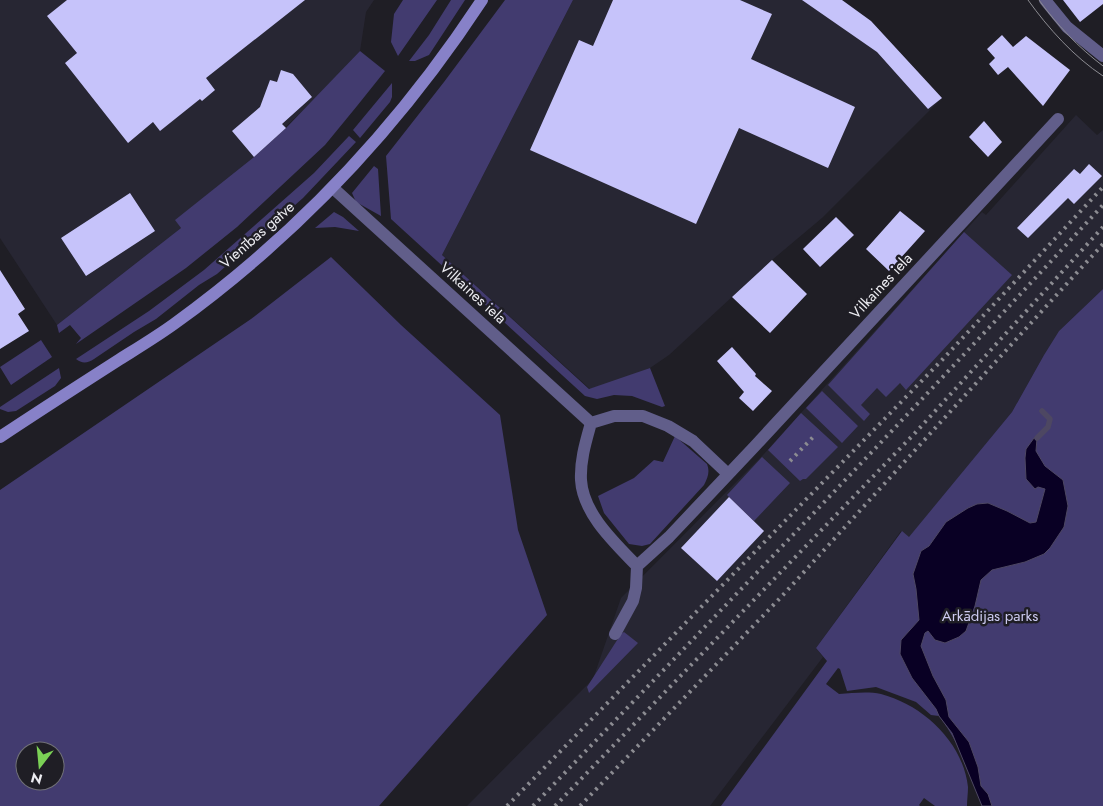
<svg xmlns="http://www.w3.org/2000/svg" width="1103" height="806" viewBox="0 0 1103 806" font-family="Jost,sans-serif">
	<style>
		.built { fill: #272633 }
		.green { fill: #423b6f; fill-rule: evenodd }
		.water { fill: #090024; stroke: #4d4762 }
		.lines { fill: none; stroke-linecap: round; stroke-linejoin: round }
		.stream { stroke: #4d4762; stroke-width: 5.5 }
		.building { fill: #c6c3fa }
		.minor { stroke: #615e8a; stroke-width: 12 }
		.tertiary { stroke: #615e8a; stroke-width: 12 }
		.secondary { stroke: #8781c8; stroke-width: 12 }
		.tram { stroke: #8c8c92; stroke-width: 1 }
		.rail { stroke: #8c8c92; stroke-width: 4; stroke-dasharray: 2.5 5; stroke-linecap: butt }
		.labels { text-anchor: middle; stroke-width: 5; stroke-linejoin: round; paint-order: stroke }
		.street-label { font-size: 15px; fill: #ededf2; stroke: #1f1e25 }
		.park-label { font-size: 15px; fill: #cdcbf0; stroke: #1f1e25 }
	</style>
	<rect width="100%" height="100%" fill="#1f1e25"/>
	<path class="built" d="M0 0H374L366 12 360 51 316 98 254 157 176 220 181 228 57 325 0 238Z
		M573 0H842L871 21 942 98 822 218 772 260 669 355 650 368 617 381 590 389 442 255Z
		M1076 115 1097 135 1103 130V289L1059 331 1044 355 1012 412 909 538 901 531 816 648 823 657 710 806H467L593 679 621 598 764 454 982 212 986 215Z"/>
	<path class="green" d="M403 0H437L398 56 391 42 394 14Z
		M451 0H465L429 55 415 61H409L429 35Z
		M505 0H573L442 255 589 389 650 368 665 406 662 407 632 396 614 395 597 399 585 396 391 219 386 156 444 82Z
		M360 51 385 71 357 106 325 145 237 227 186 268 76 344 81 338 70 325 59 333 57 325 181 228 175 220 254 157 286 128Z
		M392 83V97L390 102 360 138 353 130Z
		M349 136 356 142 303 198 217 274 199 285 156 319 134 332 94 359C88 363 82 364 76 359L149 311 204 270 314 173Z
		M374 166 378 169 381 216 356 202 352 193Z
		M334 212 343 217 359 231 335 227 315 228Z
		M964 232 1012 275 906 390 900 383 886 397 877 388 861 405 870 414 864 421 828 385Z
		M331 257 401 325 500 415 518 530 547 615 379 806H0V490L251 319ZM25 751H55V781H25Z
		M1103 289V806H982C970 775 960 743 939 716L931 715 916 702 876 687 847 691 840 669 838 668 826 684 839 694C853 693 868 691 881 694 923 705 963 742 968 787 968 793 967 800 967 806H935L924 798 919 805 920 806H721L827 661 816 648 902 531 909 537 1012 412 1044 355 1059 331Z
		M41 340 52 357 11 385 0 367Z
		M59 368 61 378 55 386 16 411 8 412 0 409V407Z
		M822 391 858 426 842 443 806 408Z
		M801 413 838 447 806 479H803L800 481 768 450Z
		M675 436 707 464C710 472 708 477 704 485L650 544 642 546 629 544 604 513 598 496 634 478 654 460 663 462Z
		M762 457 790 483 754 521 727 495Z
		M624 632 638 643 589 693 587 687 621 634Z"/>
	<path class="water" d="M1034 438H1037L1036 451 1045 466 1063 480 1068 506 1064 527 1050 548 1044 554 1025 562 992 570 981 580 975 606 966 631 959 637 945 643 935 640 928 631 925 633 921 646 933 676 946 700 949 717 969 742 978 767 981 786 988 794 992 806H982L952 733 939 716 936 709 912 678 900 654 901 640 919 620 916 589 913 574 921 551 929 546 946 522 968 508 977 504 988 503 1007 511 1030 523 1036 522 1045 489 1038 487 1035 489 1026 479 1025 458 1026 449Z"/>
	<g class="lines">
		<path class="stream" d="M1037 438 1048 427 1050 419 1042 411"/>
	</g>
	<path class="building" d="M67 0H305L206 78 215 90 202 101 200 99 160 131 153 122 128 143 65 63 77 53 47 16Z
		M613 0H740L772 14 751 59 855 107 828 168 739 128 696 224 530 150 579 40 593 46Z
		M802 0H842L871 21 942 98 928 109 877 52Z
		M1063 0H1103V4L1080 22Z
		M1002 35 1013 47 1026 36 1070 70 1043 106 1008 67 998 75 989 64 995 58 987 49Z
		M281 70 293 74 312 97 282 124 286 128 254 157 232 131 260 107 270 80 277 82Z
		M984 121 1002 142 988 157 969 137Z
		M1089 164 1102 176 1074 204 1068 198 1028 238 1017 228 1074 169 1080 174Z
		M130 193 155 231 86 276 61 238Z
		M900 211 925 231 889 271 866 249Z
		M836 217 854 235 820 267 803 249Z
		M772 260 807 294 770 333 732 297Z
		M0 270 25 309 18 314 29 331 0 349Z
		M732 347 756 374 755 376 772 391 753 411 739 398 744 392 717 361Z
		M729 497 764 531 717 581 681 548Z"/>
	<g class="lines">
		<path class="minor" d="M333 188 591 423
			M591 423C586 441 580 460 581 480 583 514 615 543 637 566
			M591 423 614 416H643L668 426 693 441 728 474
			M615 634 633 601 636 588 637 566 669 537 755 446 1058 119"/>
		<path class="tertiary" d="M1045 0 1067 27 1103 56"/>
		<path class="secondary" d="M0 437C39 411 78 386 117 361 136 349 156 337 174 324 296 236 400 125 482 0"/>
		<path class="tram" d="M1028 0C1048 28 1074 57 1103 76
			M1039 0C1057 25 1078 47 1103 66"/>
		<path class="rail" d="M790 461 816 434
			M507 806 943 359 1103 187
			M533 806C724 607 916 408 1103 205
			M555 806 916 432 1103 227
			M580 806 783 595 1103 244"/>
	</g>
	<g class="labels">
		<g class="street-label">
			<text transform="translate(257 235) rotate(-41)" y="5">Vienības gatve</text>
			<text transform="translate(881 286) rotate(-47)" y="5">Vilkaines iela</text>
			<text transform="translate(473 293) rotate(42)" y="5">Vilkaines iela</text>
		</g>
		<g class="park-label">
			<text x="990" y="621">Arkādijas parks</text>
		</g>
	</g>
	<g transform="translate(40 766) rotate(196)"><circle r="24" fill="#1f1e25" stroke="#717177"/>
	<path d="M0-4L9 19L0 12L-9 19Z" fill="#7bd156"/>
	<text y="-8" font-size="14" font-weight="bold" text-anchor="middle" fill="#ededf2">N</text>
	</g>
</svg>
